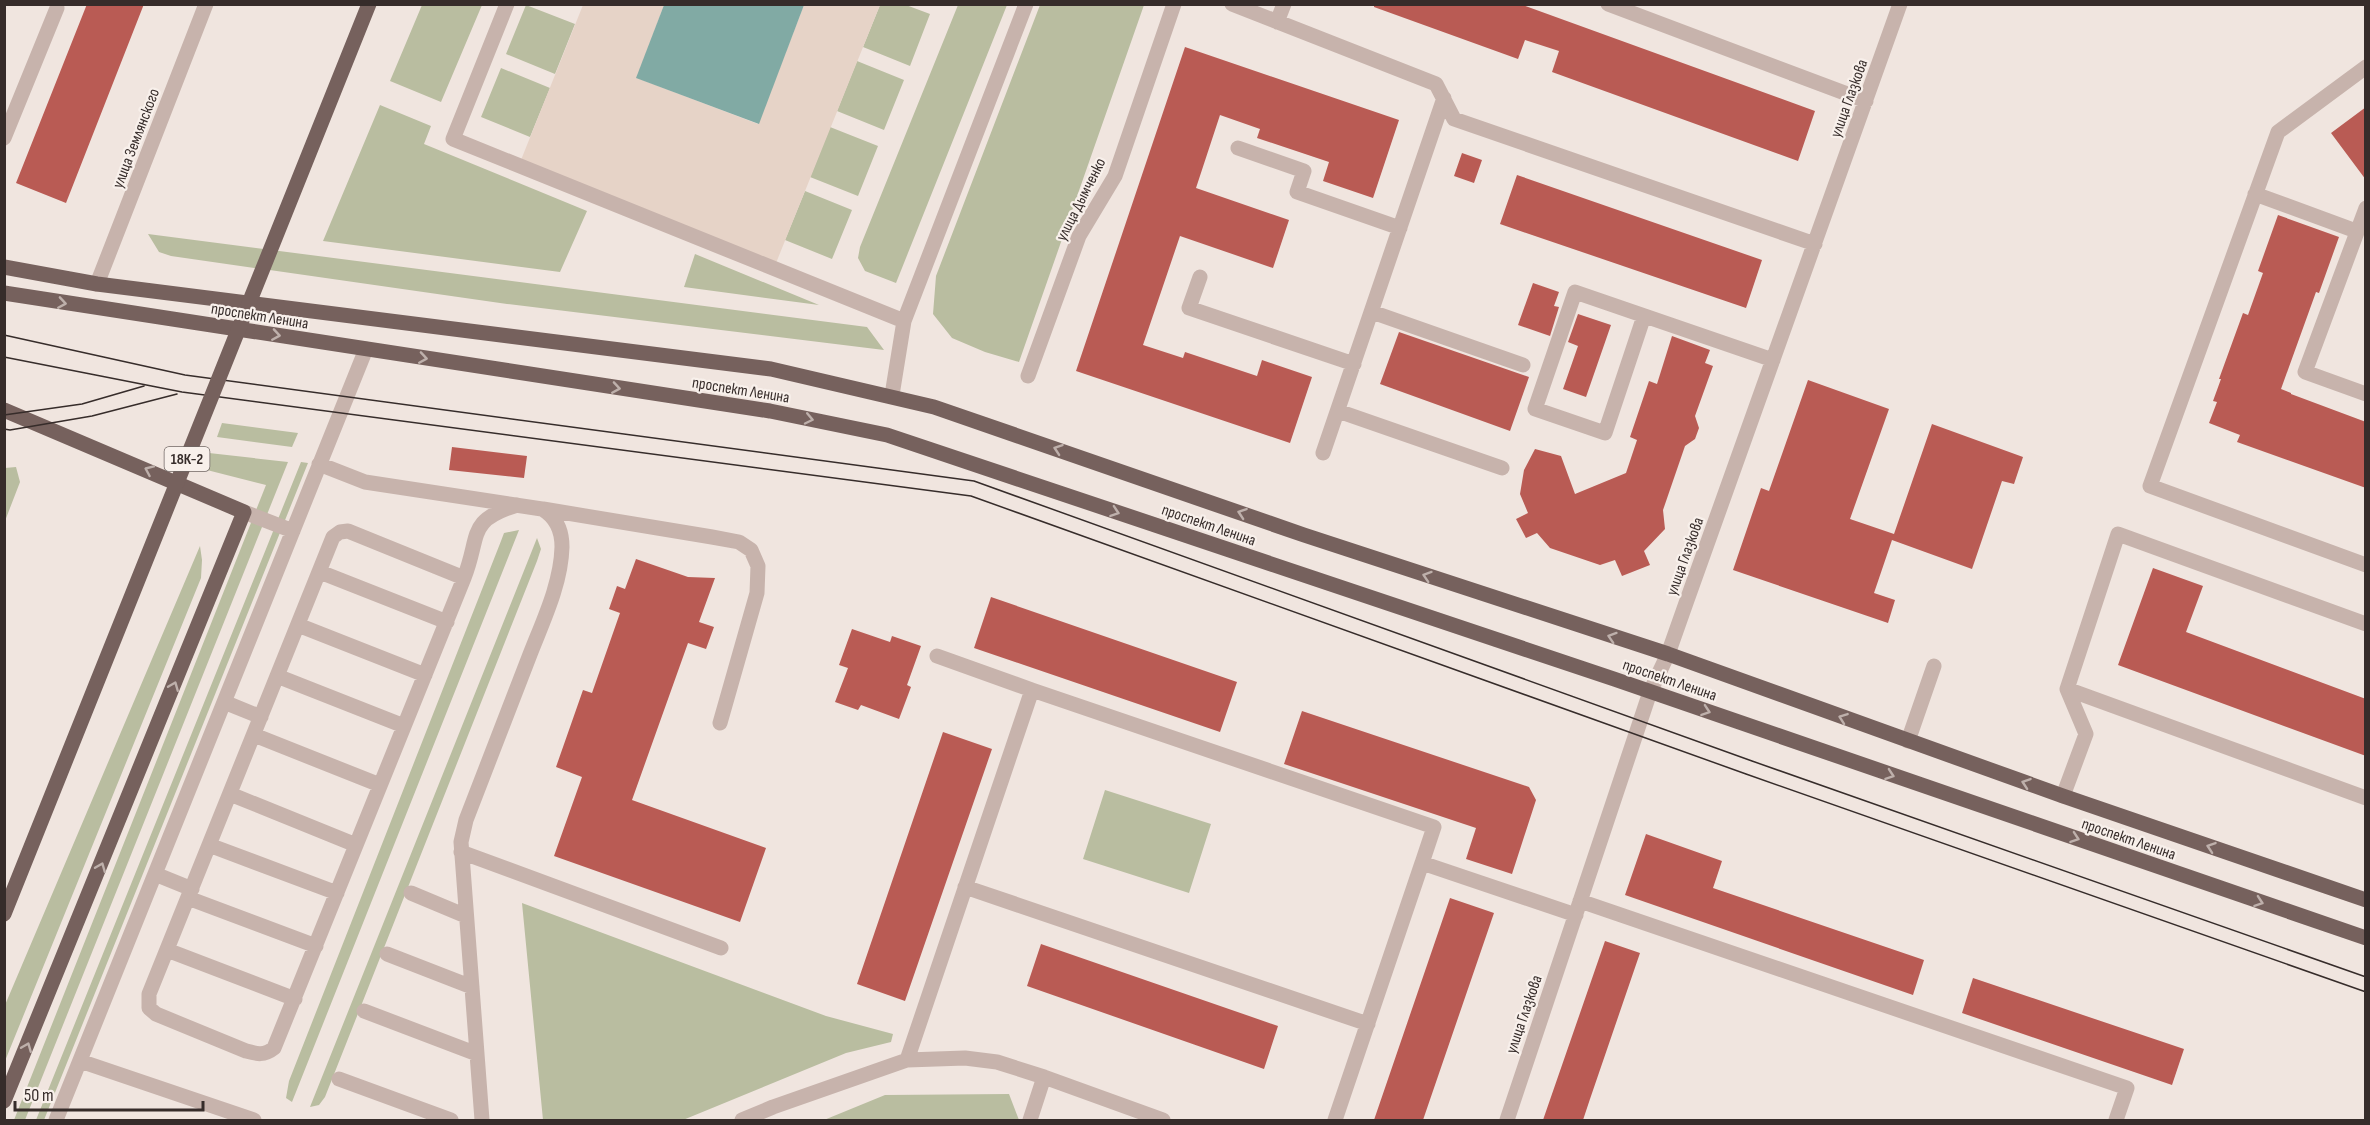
<svg xmlns="http://www.w3.org/2000/svg" width="2370" height="1125" viewBox="0 0 2370 1125" font-family="'Sofia Sans Condensed',sans-serif">
	<style>
		.green { fill: #b9bda0 }
		.plaza { fill: #e6d3c7 }
		.water { fill: #81aaa4 }
		.building { fill: #b95b54 }
		.lines { fill: none; stroke-linecap: round; stroke-linejoin: round }
		.minor { stroke: #c7b3ac; stroke-width: 15 }
		.major { stroke: #76615d; stroke-width: 15 }
		.tram { stroke: #362c2a; stroke-width: 1.5 }
		.major-bridge { stroke: #76615d; stroke-width: 15 }
		.oneway { stroke: #beb0ab }
		.labels { text-anchor: middle; stroke-width: 4.5; stroke-linejoin: round; paint-order: stroke }
		.shield { fill: #f8f0eb; stroke: #706764; stroke-width: 1.5 }
		.shield-label { font-size: 15px; font-weight: bold; fill: #362c2a }
		.street-label { font-size: 16px; fill: #362c2a; stroke: #f8f0eb }
	</style>
	<rect width="100%" height="100%" fill="#f0e5df"/>
	<path class="green" d="M422 5H482L441 102 390 81Z
		M526 5 575 24 555 74 506 54Z
		M880 5H906L930 14 910 66 863 47Z
		M958 5H1007L896 283 865 271 858 258 860 247Z
		M1040 5H1144L1019 362 985 352 952 338 933 314 936 276Z
		M857 61 904 80 884 130 837 111Z
		M501 68 550 88 530 137 481 117Z
		M380 105 431 126 424 144 587 211 560 272 323 241Z
		M830 127 878 146 858 196 810 177Z
		M805 191 852 210 832 259 785 240Z
		M148 234 867 327 884 350 507 304 171 256 159 252Z
		M695 254 819 305 684 287Z
		M222 423 298 433 292 447 217 437Z
		M209 453 288 462 25 1120H14L266 485 203 469Z
		M301 462 308 463 44 1120H36Z
		M16 467 20 482 5 521V468Z
		M519 530 292 1102 286 1098 289 1081 501 541 504 533Z
		M537 538 541 549 537 561 325 1097 319 1105 310 1107Z
		M200 546 202 560 201 578 5 1061V1005Z
		M1105 790 1211 824 1189 893 1083 859Z
		M522 903 826 1016 893 1034 891 1042 846 1053 683 1120H543Z
		M1009 1094 1019 1120H824L885 1095Z"/>
	<path class="plaza" d="M583 5H664L637 78 758 124 804 5H880L774 268 519 165Z"/>
	<path class="water" d="M664 5H804L759 124 636 78Z"/>
	<path class="building" d="M87 4H144L66 203 16 183Z
		M1374 4H1520L1815 111 1798 161 1552 72 1559 51 1525 40 1518 59 1374 7Z
		M1185 47 1399 120 1373 198 1323 181 1329 162 1257 138 1260 129 1220 115 1196 188 1289 220 1273 268 1180 236 1143 345 1183 358 1185 352 1257 376 1262 360 1312 377 1290 443 1076 371Z
		M2366 107V180L2331 133Z
		M1462 153 1482 160 1474 183 1454 176Z
		M1517 175 1762 260 1746 308 1500 224Z
		M2278 215 2339 237 2319 293 2316 292 2281 389 2291 393V394L2366 422V488L2237 442 2240 435 2209 423 2217 402 2213 401 2221 379H2219L2243 313 2248 315 2263 273 2258 271Z
		M1533 283 1559 292 1554 306 1559 307 1550 336 1518 325Z
		M1578 314 1611 325 1586 397 1563 389 1578 346 1568 342Z
		M1399 332 1529 377 1510 431 1380 384Z
		M1672 336 1710 350 1705 363 1713 366 1695 416 1699 428 1695 439 1685 446 1663 510 1665 529 1644 551 1650 565 1622 576 1615 560 1600 565 1550 548 1537 533 1526 538 1516 519 1528 513 1520 494 1524 470 1535 449 1561 456 1575 494 1626 473 1637 440 1630 437 1649 381 1657 384Z
		M1808 380 1889 409 1850 519 1894 534 1932 424 2023 457 2014 484 2002 481 1972 569 1892 540 1874 593 1895 600 1888 623 1733 570 1761 488 1769 491Z
		M452 447 527 456 524 478 449 470Z
		M636 559 688 577 715 578 699 622 714 627 706 649 688 643 632 800 766 848 740 922 554 856 582 777 556 767 583 690 592 693 620 613 609 609 617 586 625 589Z
		M2153 568 2203 586 2186 632 2366 699V756L2118 665Z
		M991 597 1237 682 1220 732 974 648Z
		M852 629 890 642 892 636 921 646 907 685 911 687 899 719 861 705 858 710 835 702 848 668 839 665Z
		M1302 711 1529 787 1536 800 1512 874 1466 859 1476 828 1284 764Z
		M943 732 992 749 905 1001 857 984Z
		M1646 834 1722 861 1713 888 1924 960 1913 995 1625 895Z
		M1450 898 1494 913 1423 1120H1374Z
		M1605 941 1640 953 1590 1099 1583 1120H1543Z
		M1041 944 1278 1026 1264 1069 1027 986Z
		M1973 978 2184 1049 2172 1085 1962 1013Z"/>
	<g class="lines">
		<path class="minor" d="M507 4 453 139 904 321
			M1232 4 1436 84 1454 119 1815 244
			M1608 4 1866 101
			M1277 22 1284 4
			M2366 67 2278 132 2150 486 2366 565
			M4 138 57 8
			M1238 148 1304 171 1297 192 1400 228
			M2255 194 2356 231
			M2366 208 2305 372 2366 394
			M1200 277 1189 308 1354 364
			M97 284 206 4
			M1372 312 1523 365
			M1644 316 1605 433 1535 409 1575 292 1773 360
			M1028 376 1079 236 1115 176 1174 4
			M892 395 904 321 1026 4
			M1338 411 1502 468
			M1323 453 1444 98
			M319 464 365 482 542 509C556 517 562 531 562 547 561 585 542 623 529 657 508 712 487 766 466 820L461 842 482 1120
			M543 509 712 537 739 542 751 550 758 566 757 593 720 723
			M244 512 293 531
			M320 572 447 622
			M464 578 348 531 340 532 333 537 149 994V1008L156 1014 246 1051C257 1054 264 1056 274 1048L464 578C481 535 466 521 517 505
			M298 625 425 675
			M937 656 1032 690
			M277 676 404 726
			M2067 689 2366 798
			M224 702 261 717
			M254 735 380 785
			M1908 741 1934 666
			M230 794 356 845
			M2063 796 2086 734 2067 689 2118 534 2366 624
			M209 845 337 893
			M461 852 721 948
			M155 874 192 889
			M965 887 1368 1024
			M411 893 466 916
			M188 898 316 946
			M1580 901 2127 1088 2116 1120
			M167 950 295 999
			M387 954 472 987
			M364 1011 477 1054
			M907 1060 1032 690 1434 827 1422 863 1576 915
			M80 1061 254 1120
			M339 1079 451 1120
			M56 1120 366 349
			M742 1120 773 1107 907 1060 965 1058 997 1062 1044 1077 1163 1120
			M1030 1120 1044 1077
			M1335 1120 1422 863
			M1507 1120 1650 692 1668 654 1686 603 1900 4"/>
		<path class="major" d="M4 267 97 284 771 369 934 407 1304 535 1668 654 2063 796 2366 900
			M4 293 770 411 887 435 1614 679 2366 938
			M4 410 244 512 4 1101"/>
		<path class="tram" d="M4 335 185 375 974 481 1752 761 2366 977
			M4 357 182 392 971 496 1746 774 2366 992
			M4 415 82 404 144 386
			M4 429 10 430 92 416 177 394"/>
		<path class="major-bridge" d="M4 914 369 4"/>
	</g>
	<defs><path id="oneway-chevron" d="M-2-3.5L2.5 0L-2 3.5" fill="none" stroke-width="1.6" stroke-linecap="round" stroke-linejoin="round" transform="scale(1.5)"/></defs>
	<g class="oneway">
		<use href="#oneway-chevron" transform="translate(62 303) rotate(9)"/>
		<use href="#oneway-chevron" transform="translate(276 335) rotate(9)"/>
		<use href="#oneway-chevron" transform="translate(423 358) rotate(9)"/>
		<use href="#oneway-chevron" transform="translate(616 388) rotate(9)"/>
		<use href="#oneway-chevron" transform="translate(809 419) rotate(12)"/>
		<use href="#oneway-chevron" transform="translate(1058 449) rotate(-161)"/>
		<use href="#oneway-chevron" transform="translate(149 470) rotate(-156)"/>
		<use href="#oneway-chevron" transform="translate(1115 512) rotate(19)"/>
		<use href="#oneway-chevron" transform="translate(1242 513) rotate(-161)"/>
		<use href="#oneway-chevron" transform="translate(1427 576) rotate(-162)"/>
		<use href="#oneway-chevron" transform="translate(1612 637) rotate(-162)"/>
		<use href="#oneway-chevron" transform="translate(174 686) rotate(-68)"/>
		<use href="#oneway-chevron" transform="translate(1706 711) rotate(19)"/>
		<use href="#oneway-chevron" transform="translate(1843 718) rotate(-160)"/>
		<use href="#oneway-chevron" transform="translate(1890 775) rotate(19)"/>
		<use href="#oneway-chevron" transform="translate(2026 783) rotate(-161)"/>
		<use href="#oneway-chevron" transform="translate(2075 838) rotate(19)"/>
		<use href="#oneway-chevron" transform="translate(2211 847) rotate(-161)"/>
		<use href="#oneway-chevron" transform="translate(101 867) rotate(-68)"/>
		<use href="#oneway-chevron" transform="translate(2259 902) rotate(19)"/>
		<use href="#oneway-chevron" transform="translate(27 1047) rotate(-68)"/>
	</g>
	<g class="labels">
		<rect class="shield" x="164.5" y="447" width="45" height="24" rx="4.5"/>
		<g class="shield-label">
			<text x="187" y="464">18К-2</text>
		</g>
		<g class="street-label">
			<text transform="translate(1848 98) rotate(-70)" y="6">улица Глазкова</text>
			<text transform="translate(135 138) rotate(-69)" y="6">улица Землянского</text>
			<text transform="translate(1080 199) rotate(-63)" y="6">улица Дымченко</text>
			<text transform="translate(260 315) rotate(9)" y="6">проспект Ленина</text>
			<text transform="translate(741 389) rotate(9)" y="6">проспект Ленина</text>
			<text transform="translate(1209 524) rotate(19)" y="6">проспект Ленина</text>
			<text transform="translate(1684 556) rotate(-70)" y="6">улица Глазкова</text>
			<text transform="translate(1670 679) rotate(19)" y="6">проспект Ленина</text>
			<text transform="translate(2129 838) rotate(19)" y="6">проспект Ленина</text>
			<text transform="translate(1523 1014) rotate(-71)" y="6">улица Глазкова</text>
		</g>
	</g>
	<rect width="2370" height="1125" fill="none" stroke="#362c2a" stroke-width="12"/>
	<path d="M15 1101v9h188v-9" fill="none" stroke="#362c2a" stroke-width="3"/>
	<text x="24" y="1101" font-size="18" fill="#362c2a" stroke="#f8f0eb" stroke-width="4.5" paint-order="stroke">50 m</text>
</svg>
